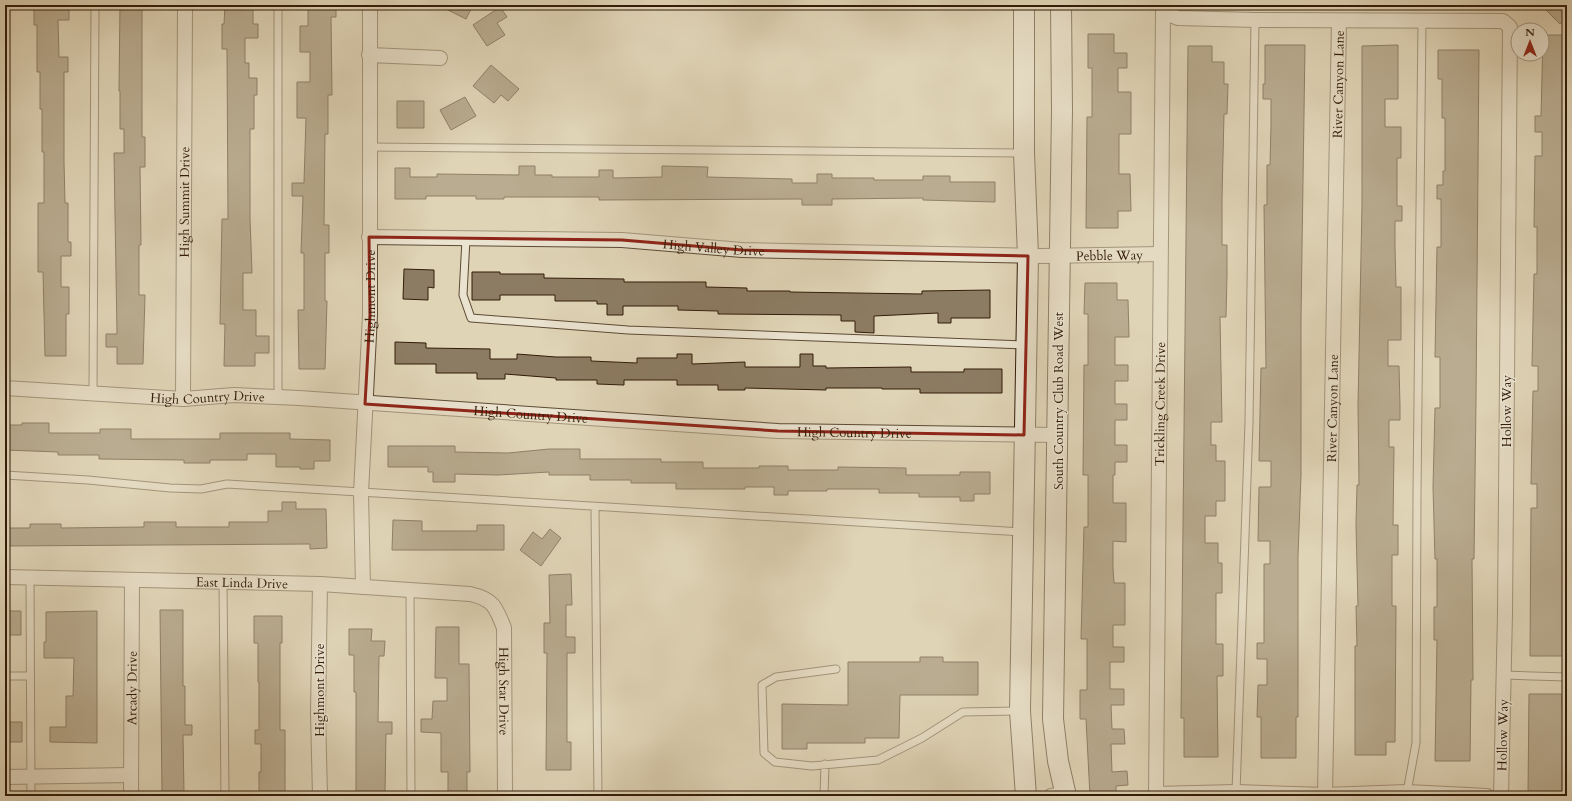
<svg xmlns="http://www.w3.org/2000/svg" width="1572" height="801" viewBox="0 0 1572 801" font-family="Cardo,serif">
	<style>
		.building { fill: #8c7c63; stroke: #321c09 }
		.lines { fill: none; stroke-linecap: round; stroke-linejoin: round }
		.lane-casing { stroke: #5d4a34; stroke-width: 9 }
		.street-casing { stroke: #5d4a34; stroke-width: 16 }
		.secondary-casing { stroke: #321c09; stroke-width: 22 }
		.lane { stroke: #eae3d0; stroke-width: 7 }
		.street { stroke: #eae3d0; stroke-width: 14 }
		.secondary { stroke: #eae3d0; stroke-width: 20 }
		.marked { fill: none; stroke: #8f2418; stroke-width: 3; stroke-linejoin: round }
		.labels { text-anchor: middle; stroke-width: 3; stroke-linejoin: round; paint-order: stroke }
		.street-label { font-size: 13px; fill: #321c09; stroke: #eae3d0 }
	</style>
	<rect width="100%" height="100%" fill="#dfd4b6"/>
	<filter id="stains"><feTurbulence type="fractalNoise" baseFrequency=".005" numOctaves="4"/><feColorMatrix values="0 0 0 0 .2 0 0 0 0 .09 0 0 0 0 .02 0 0 0 .5 -.17"/></filter>
	<radialGradient id="worn" r=".72"><stop offset=".6" stop-color="#630" stop-opacity="0"/><stop offset="1" stop-color="#630" stop-opacity=".3"/></radialGradient>
	<path class="building" d="M34 5H69V20H58L59 57H68V72H64V162L65 203H68V242H71V256H61V287H69V314H66V356H45L43 272H38V203H44V152H42V109H40V72H37V25H34Z
		M120 5H142V137H145V167H140L141 245H139V295H145L143 364H117V347H106V334H117L114 153H124V129H120V91H119Z
		M225 5H253V24H258V38H245V63H249V78H257V95H254V129H250V219L252 273H243V310H256V336H269V353H255V366H224L225 324H220L222 219H228L227 49H222V24H224Z
		M308 5H336V17H331L332 95H328V134H325L324 225H329V253H325V301H327L325 369H299L298 310H304V253H301L303 196H292V183H304L306 118H297V82H310V52H300V26H308Z
		M438 5H473L466 19Z
		M1541 5H1567V17L1560 24Z
		M500 7 507 17 497 23 505 35 487 46 473 25Z
		M1088 34H1114V53H1127V68H1118V92H1131V134H1119V174H1130L1131 211H1118V228H1086L1087 117H1092V68H1088Z
		M1543 35H1567V656H1530L1531 508H1537V484H1531L1533 391H1538V366H1532L1534 274H1537V227H1534L1535 156H1542V132H1535V116H1541Z
		M1265 45H1305L1301 319V475L1298 556V717H1296V758H1261V717H1257L1258 685H1267V659H1257V643H1264V564H1270V541H1258L1259 487H1271V461H1259L1261 368H1266L1264 205H1267V165H1270L1271 125V99H1263V84H1265Z
		M1398 45V99H1385V127H1401V158H1397V206H1402V221H1395V246L1396 287H1401V340H1388V366H1399L1400 406V420H1389V447H1394L1393 525H1398V555H1392V606H1396L1395 742H1386V755H1355V646H1357L1356 606H1358L1356 525 1357 485H1359L1358 406 1362 205V46Z
		M1188 46H1212V62H1224V84H1228L1227 114H1224L1222 198V245H1227V275L1226 317H1220L1222 422H1211V445H1216V461H1225V501H1216V516H1205V543H1218V563H1222V593H1216V644H1223V676H1217L1218 757H1184V718H1181Z
		M1438 50H1479L1476 401 1474 559H1472L1473 680H1471L1470 761H1435L1437 640H1434V607H1437V559H1435L1433 487 1435 408H1440V357H1435L1437 247H1441V199H1437V185H1443V171H1445V118H1442V79H1438Z
		M491 65 519 89 508 101 501 95 494 103 473 86Z
		M465 97 476 116 451 130 440 110Z
		M397 101H424V128H397Z
		M519 166H535V175H552V177H599V170H613V178L662 177V166L708 167 707 177 792 179V183H817V174H832V178H874V180H923V176H950V182H995V202L923 200V198L832 199V205H802V199L599 200V197H504V199H476V196H426V199H395V168H410V177H437V174L519 175Z
		M404 269 434 270V288L428 287V300L403 299Z
		M472 272H500V274H544V278L624 279V282H706V287L747 288V291H790V292L922 294V291L990 290V318H951V323H938V313L874 316V333L855 332V321H841V315L718 314V311L678 310V306H623V315H607V304H597V301H555V295H500V300H472Z
		M1085 283H1117V300H1128L1129 337H1115V365H1128V381H1115V404H1127V420H1115V445H1127V462H1115V475H1113V503H1126V542L1113 541V568L1114 583H1125V625H1113V647H1124V662H1110V689H1124V705H1111L1112 729H1124L1125 744H1111L1112 772 1127 771 1128 785 1116 786V796H1090L1086 719H1080V690H1087V639H1081L1084 527H1088V475H1083L1084 365H1088V314H1084Z
		M395 342 426 343V348L490 349V359H517V354L556 357H591V361L637 363V358H677V354H692V364L745 362V367H800V354H813V366H826V368L911 367V372H964V369H1002V393H920V389H882V388H826V390L745 388V390H718V385H677V380H624V385L597 384V380H556V378L505 374V379H477V373H436V364H395Z
		M22 423H49V433H100V429H131V439H220V433H290V439L330 440V461H314V469H300V467H276V454H247V460H210V463H184V460L99 459V455H58V452L5 450V425H22Z
		M388 446H455V452L508 453 549 449H580V459H661V462H703V468H759V466H788V470H838V467L906 468V475H960V472H990V494H974V501H960V497H919V493H879V489H827V491H788V495H774V487H745V489H676V483H631V480H590V475H549V472L498 475 455 474V482H433V472H428V467H388Z
		M282 502H296V509H326L327 548 310 549V544L5 546V528H30V524H61V528L144 527V522H176V527H229V522H268V511H282Z
		M393 520 422 521V531H477V525H504V550H392Z
		M550 529 561 538 541 566 520 550 533 532 542 539Z
		M571 574 572 605H566V637H575V653H567V742H571V770H546L547 653H544V623H550L549 575Z
		M160 610H183V686H185V725H192V735H183L184 793H162Z
		M5 611H21V635H5Z
		M97 611V743L50 742V727H66V696H73L74 658H44V642H46V612Z
		M254 616H282V643H280V730H285V796H259V772H261V744H255V730H259V682H258V643H254Z
		M436 627H459V664H469L470 772H467V796H448V772H441V733L421 732V719H432L433 701H447V678H435Z
		M349 629H372L371 641H385L384 656H379L378 722H392V734H386L385 792H377V796H356V692H354V655H349Z
		M920 657H943V662H978V695H900L899 738H865V743H807V749H782V704L848 705V662H920Z
		M1529 694H1562V707H1567V796H1528Z
		M5 722H22V742H5Z"/>
	<g class="lines">
		<g class="lane-casing">
			<path id="lane" d="M369 147 1023 153
				M466 239 463 295 471 318 628 330 1026 345
				M93 393 95 5
				M278 397V5
				M5 475 88 480 170 488 201 489 227 484 1022 532
				M595 507 598 796
				M30 578 31 796
				M223 581 225 796
				M410 590 411 796
				M836 669 776 677 762 685 764 753 775 762 812 766 878 760 922 738 963 712 1020 711
				M1503 675 1567 677
				M5 676H30
				M1236 792 1249 422 1255 20
				M1407 792 1416 743 1417 493 1422 21
				M824 796 825 764"/>
		</g>
		<g class="street-casing">
			<g id="street">
				<path d="M369 55 440 58"/>
				<path id="s1" d="M369 237 622 240 742 250 1042 256 1160 254"/>
				<path id="s2" d="M5 388 183 399 234 395 299 398 778 431 1058 435"/>
				<path id="s3" d="M183 399 185 5"/>
				<path id="s4" d="M5 577 320 584 470 594C493 599 496 607 504 628L505 796"/>
				<path d="M320 584 318 713 320 796"/>
				<path id="s5" d="M363 587 361 493 370 315V5"/>
				<path d="M5 777 131 775"/>
				<path d="M1155 794 1236 792 1325 795 1407 792 1487 796"/>
				<path id="s6" d="M1325 795 1339 21"/>
				<path id="s7" d="M131 796 132 580"/>
				<path d="M1051 796 1065 794"/>
				<path id="s8" d="M1156 796 1163 12 1178 18 1255 20 1503 21 1510 27 1505 613 1501 796"/>
			</g>
		</g>
		<g class="secondary-casing">
			<path id="secondary" d="M1024 5V153L1028 256 1020 711 1026 796
				M1061 5 1062 110 1053 719 1058 761 1066 796"/>
		</g>
		<use href="#lane" class="lane"/>
		<use href="#street" class="street"/>
		<use href="#secondary" class="secondary"/>
	</g>
	<path d="M0 0H1572V801H0ZM369 237 622 240 742 250 1028 256 1024 435 778 431 365 404 370 315Z" fill="#dfd4b6" fill-opacity=".55" fill-rule="evenodd"/>
	<path class="marked" d="M369 237 622 240 742 250 1028 256 1024 435 778 431 365 404 370 315Z"/>
	<g class="labels">
		<g class="street-label">
			<text dy="5" stroke="none"><textPath href="#s6" startOffset="711">River Canyon Lane</textPath></text>
			<text dy="5" stroke="none"><textPath href="#s3" startOffset="197">High Summit Drive</textPath></text>
			<text dy="5" stroke="none"><textPath href="#s1" startOffset="345">High Valley Drive</textPath></text>
			<text dy="5" stroke="none"><textPath href="#s1" startOffset="741">Pebble Way</textPath></text>
			<text dy="5" stroke="none"><textPath href="#s5" startOffset="291">Highmont Drive</textPath></text>
			<text dy="5" stroke="none"><textPath href="#s2" startOffset="203">High Country Drive</textPath></text>
			<text transform="translate(1058 401) rotate(-90)" y="5">South Country Club Road West</text>
			<text dy="5" stroke="none"><textPath href="#s8" startOffset="392">Trickling Creek Drive</textPath></text>
			<text dy="5" stroke="none"><textPath href="#s6" startOffset="387">River Canyon Lane</textPath></text>
			<text transform="translate(1506 411) rotate(-90)" y="5">Hollow Way</text>
			<text dy="5" stroke="none"><textPath href="#s2" startOffset="527">High Country Drive</textPath></text>
			<text dy="5" stroke="none"><textPath href="#s2" startOffset="851">High Country Drive</textPath></text>
			<text dy="5" stroke="none"><textPath href="#s4" startOffset="237">East Linda Drive</textPath></text>
			<text dy="5" stroke="none"><textPath href="#s7" startOffset="108">Arcady Drive</textPath></text>
			<text transform="translate(319 690) rotate(-90)" y="5">Highmont Drive</text>
			<text dy="5" stroke="none"><textPath href="#s4" startOffset="580">High Star Drive</textPath></text>
			<text transform="translate(1502 735) rotate(-89)" y="5">Hollow Way</text>
		</g>
	</g>
	<rect width="1572" height="801" fill="none" stroke="#dfd4b6" stroke-width="20"/>
	<rect x="6" y="6" width="1560" height="789" fill="none" stroke="#321c09" stroke-width="2"/>
	<rect x="10" y="10" width="1552" height="781" fill="none" stroke="#321c09"/>
	<g transform="translate(1530 42)"><circle r="19" fill="#eae3d0" stroke="#a09380"/>
	<path d="M0-3L7 15L0 10L-7 15Z" fill="#8f2418"/>
	<text y="-6" font-size="11" font-weight="bold" text-anchor="middle" fill="#321c09">N</text>
	</g>
	<rect width="100%" height="100%" filter="url(#stains)"/>
	<rect width="100%" height="100%" fill="url(#worn)"/>
</svg>
